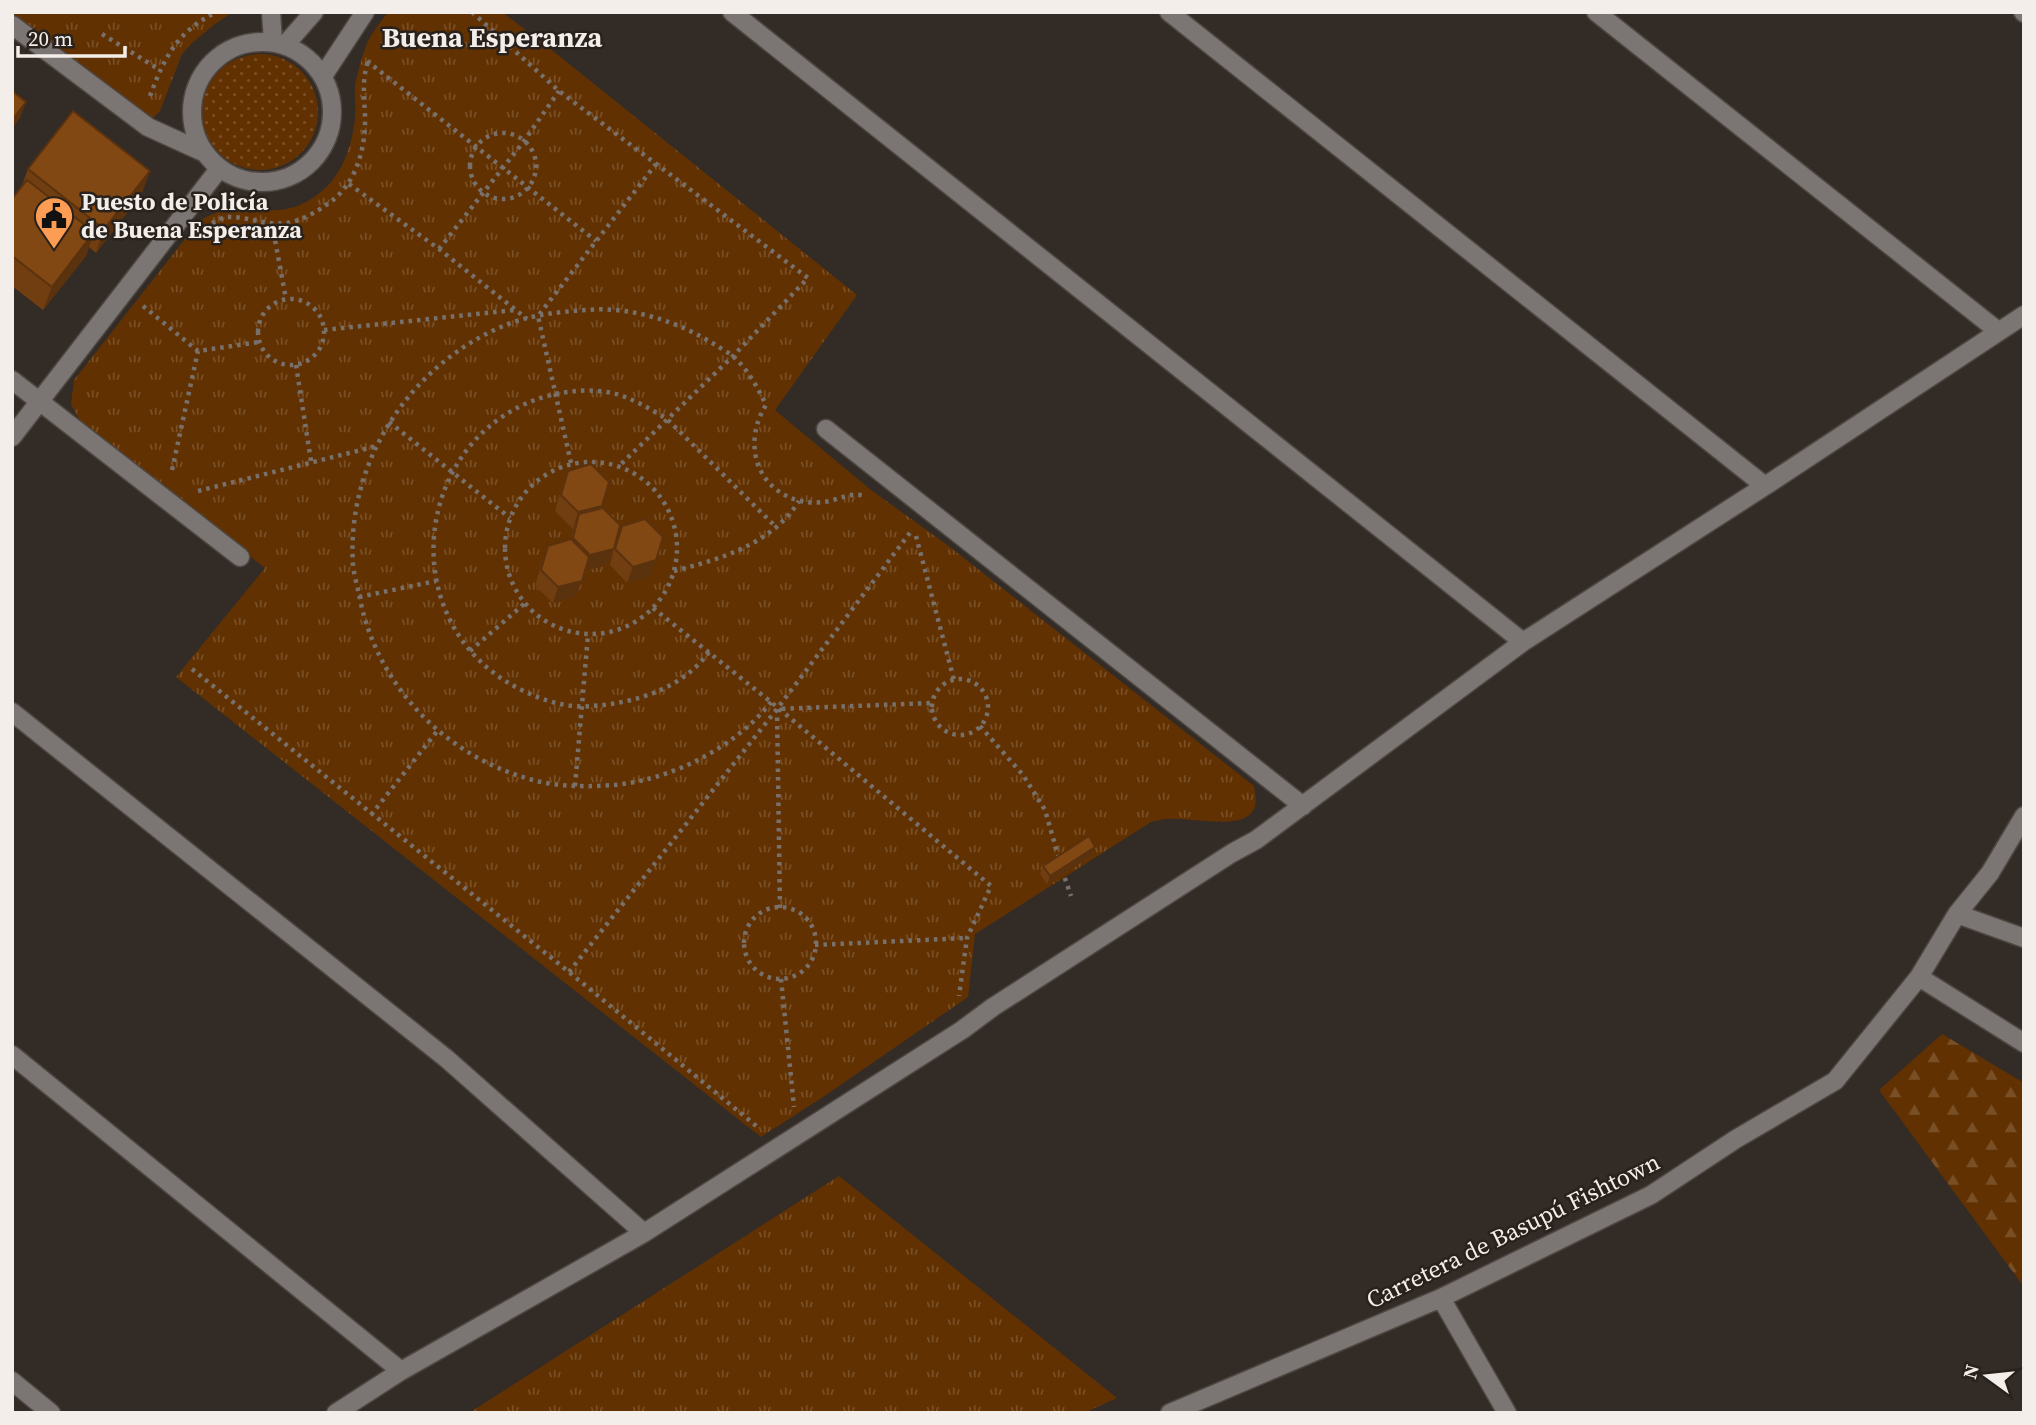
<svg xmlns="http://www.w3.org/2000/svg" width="2036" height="1425" viewBox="0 0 2036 1425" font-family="'Source Serif 4',serif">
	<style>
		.grass { fill: url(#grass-dots) }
		.forest { fill: url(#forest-firs) }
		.park { fill: url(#park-tufts) }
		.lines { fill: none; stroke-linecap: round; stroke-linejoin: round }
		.minor-casing { stroke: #4e4641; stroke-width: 21 }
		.path { stroke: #78716b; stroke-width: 4.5; stroke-dasharray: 3.5 5; stroke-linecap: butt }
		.minor { stroke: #7b7673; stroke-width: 18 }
		.wall { fill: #703e11 }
		.shaded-wall { fill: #5b320e }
		.building { fill: #824814; stroke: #5b320e; stroke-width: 2 }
		.labels { text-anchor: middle; stroke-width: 5; stroke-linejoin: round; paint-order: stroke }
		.poi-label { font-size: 24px; font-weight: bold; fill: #f3eeea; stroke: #29211c; text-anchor: start }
		.street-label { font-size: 24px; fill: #f3eeea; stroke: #29211c }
		.quarter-label { font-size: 28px; font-weight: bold; fill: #f3eeea; stroke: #29211c }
	</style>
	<defs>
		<pattern id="grass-dots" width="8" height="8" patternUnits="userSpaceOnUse" patternTransform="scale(1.75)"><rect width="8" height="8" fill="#623101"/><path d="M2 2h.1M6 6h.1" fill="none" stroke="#794f26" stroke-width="1.8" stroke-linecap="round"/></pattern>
		<pattern id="forest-firs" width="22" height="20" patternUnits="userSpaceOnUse" patternTransform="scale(1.75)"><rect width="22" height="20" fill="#623101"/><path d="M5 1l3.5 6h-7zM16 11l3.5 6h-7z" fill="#794f26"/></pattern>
		<pattern id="park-tufts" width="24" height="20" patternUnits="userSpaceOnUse" patternTransform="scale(1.75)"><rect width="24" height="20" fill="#623101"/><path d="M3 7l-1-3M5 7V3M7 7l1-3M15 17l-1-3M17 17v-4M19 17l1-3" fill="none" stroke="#794f26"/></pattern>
	</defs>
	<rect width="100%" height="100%" fill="#332b25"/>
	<path class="grass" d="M202 112a58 58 0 1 1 116 0a58 58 0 1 1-116 0Z"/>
	<path class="forest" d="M1942 1034 2024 1083V1287L1879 1090Z"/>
	<path class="park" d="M12 12H233L215 24 192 43 182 54 160 111 152 119 140 120 12 28Z
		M388 12H502L558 55 857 295 775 410 871 490 946 544 1254 786C1256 797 1258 809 1248 816 1231 828 1188 817 1167 819 1162 819 1156 821 1151 822L975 934 968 997 823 1097 761 1137 176 677 265 568 82 425 71 404 74 380 200 220C209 216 220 210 230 209 254 207 277 215 300 205 336 189 351 156 355 118 357 106 353 93 356 80 359 69 362 55 367 44 371 33 381 22 388 12Z
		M839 1176 1117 1398 1084 1413H469Z"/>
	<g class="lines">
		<g class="minor-casing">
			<path id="minor" d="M271 12 273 42
				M732 12 1523 642
				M1169 12 1765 486
				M1596 12 1998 331
				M2023 12 2024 13
				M12 25 148 127 203 152
				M192 112a70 70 0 1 1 140 0a70 70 0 1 1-140 0Z
				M285 45 314 12
				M323 76 365 12
				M12 380 240 557
				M826 429 1303 806
				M12 437 219 169
				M12 712 447 1059 644 1233
				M1957 914 2024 938
				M1919 977 2024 1043
				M12 1055 401 1371
				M1441 1298 1507 1413
				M12 1381 51 1413
				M336 1413 401 1371 644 1233 962 1030 993 1007 1232 853 1256 840 1523 642 1765 486 2024 315
				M1170 1413 1441 1298 1651 1195 1736 1139 1835 1081 1919 977 1957 914 1990 873 2024 816"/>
		</g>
		<path class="path" d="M472 12 559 91 808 278 733 356 619 466
			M102 34 160 70
			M367 61 596 241
			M150 96C164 58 178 30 217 12
			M470 166a33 33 0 1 1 66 0a33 33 0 1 1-66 0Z
			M349 184 439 249 527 319
			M212 223C217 221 223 217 227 217 247 216 266 226 287 223 300 221 315 213 326 205 356 186 366 149 365 115 364 95 362 79 368 61
			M272 224 286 299
			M439 249 524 141 559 91
			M258 332a33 33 0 1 1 66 0a33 33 0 1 1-66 0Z
			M143 306 198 351 259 342
			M324 330 515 310
			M296 365 311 461
			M389 422 510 518
			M505 548a86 86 0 1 1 172 0a86 86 0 1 1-172 0Z
			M571 463 538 316 656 164
			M172 470 198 351
			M198 491 377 446
			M916 536 954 680
			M674 571C721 559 772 544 799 501
			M359 597 436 581
			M653 608 771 702 991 886 967 938 959 996
			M470 651 524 604
			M709 652C682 689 635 703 592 706 563 709 532 697 507 682 392 611 417 433 547 396 570 390 597 388 620 395 637 401 652 410 667 419L777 528
			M192 669 569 972 760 1129
			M932 707a28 28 0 1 1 56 0a28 28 0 1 1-56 0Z
			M771 702C736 747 671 780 614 785 587 787 559 787 533 780 445 757 375 684 359 594 357 585 354 575 353 565 346 464 408 367 501 327 528 315 557 312 586 310 630 306 677 321 714 344 720 348 728 352 734 357 748 370 758 388 766 405 756 421 752 439 756 458 763 488 793 506 823 502 838 501 852 490 866 497
			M980 726 1023 775 1045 810 1060 862
			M575 786 588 635
			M371 815 438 730
			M1062 870 1071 896
			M744 943a36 36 0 1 1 72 0a36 36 0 1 1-72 0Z
			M780 908 777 709 932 703
			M815 945 967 938
			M569 972 777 709 912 530
			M781 979 794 1107"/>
		<use href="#minor" class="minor"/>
	</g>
	<path class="wall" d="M28 169 150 171 141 195 96 253 89 247 86 256 43 310 12 286V199L21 188Z
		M568 471 601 508 614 549 608 565 585 571 576 597 553 603 535 586 542 562 548 546 571 539 574 528 573 529 555 511 562 487Z
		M622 526 656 560 650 576 627 583 610 565 616 542Z
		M1095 847 1092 856 1047 884 1040 874 1043 866Z"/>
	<path class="shaded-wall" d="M26 102 20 118 12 129V120Z
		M150 171 141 195 96 253 104 229Z
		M94 232 86 256 43 310 52 287Z
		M602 506 596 522 579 514 574 528 573 529 578 512Z
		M614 549 608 565 584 571 590 555Z
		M656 560 650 576 627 583 633 567Z
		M582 581 576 597 553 603 558 587Z
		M1095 847 1092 856 1047 884 1050 876Z"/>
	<path class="building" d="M12 91 26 102 12 120Z
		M73 111 150 171 104 229 28 169Z
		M27 180 94 232 52 287 12 256V199Z
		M591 464 609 482 602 506 578 512 561 495 568 471Z
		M603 508 620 525 614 549 590 555 573 538 579 514Z
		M645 519 663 537 656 560 633 567 615 549 622 526Z
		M571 539 589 557 582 581 558 587 541 570 548 546Z
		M1089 836 1095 847 1050 876 1043 866Z"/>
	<defs>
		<g id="civic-pin" transform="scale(2.0125)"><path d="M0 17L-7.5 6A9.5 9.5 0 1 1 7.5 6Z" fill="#fc9d53" stroke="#29211c"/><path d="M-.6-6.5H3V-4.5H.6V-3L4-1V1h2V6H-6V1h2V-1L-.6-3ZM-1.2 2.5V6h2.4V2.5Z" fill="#111"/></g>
	</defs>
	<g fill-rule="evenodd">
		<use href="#civic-pin" x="54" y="216"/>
	</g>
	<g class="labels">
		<g class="poi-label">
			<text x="81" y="210">Puesto de Policía<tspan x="81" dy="28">de Buena Esperanza</tspan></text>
		</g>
		<g class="street-label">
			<text transform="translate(1513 1231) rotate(-26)" y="8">Carretera de Basupú Fishtown</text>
		</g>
		<g class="quarter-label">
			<text x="492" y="47">Buena Esperanza</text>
		</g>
	</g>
	<rect width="2036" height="1425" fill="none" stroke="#f3eeea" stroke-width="28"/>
	<g transform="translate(1987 1376) rotate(285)" stroke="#29211c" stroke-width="5" paint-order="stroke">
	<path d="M0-5L12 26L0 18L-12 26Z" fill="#f3eeea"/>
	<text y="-10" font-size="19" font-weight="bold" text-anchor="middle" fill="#f3eeea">N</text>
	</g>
	<path d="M18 46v10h107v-10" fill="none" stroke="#f3eeea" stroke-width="3.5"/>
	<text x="28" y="46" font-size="21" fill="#f3eeea" stroke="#29211c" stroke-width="5" paint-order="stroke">20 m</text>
</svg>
